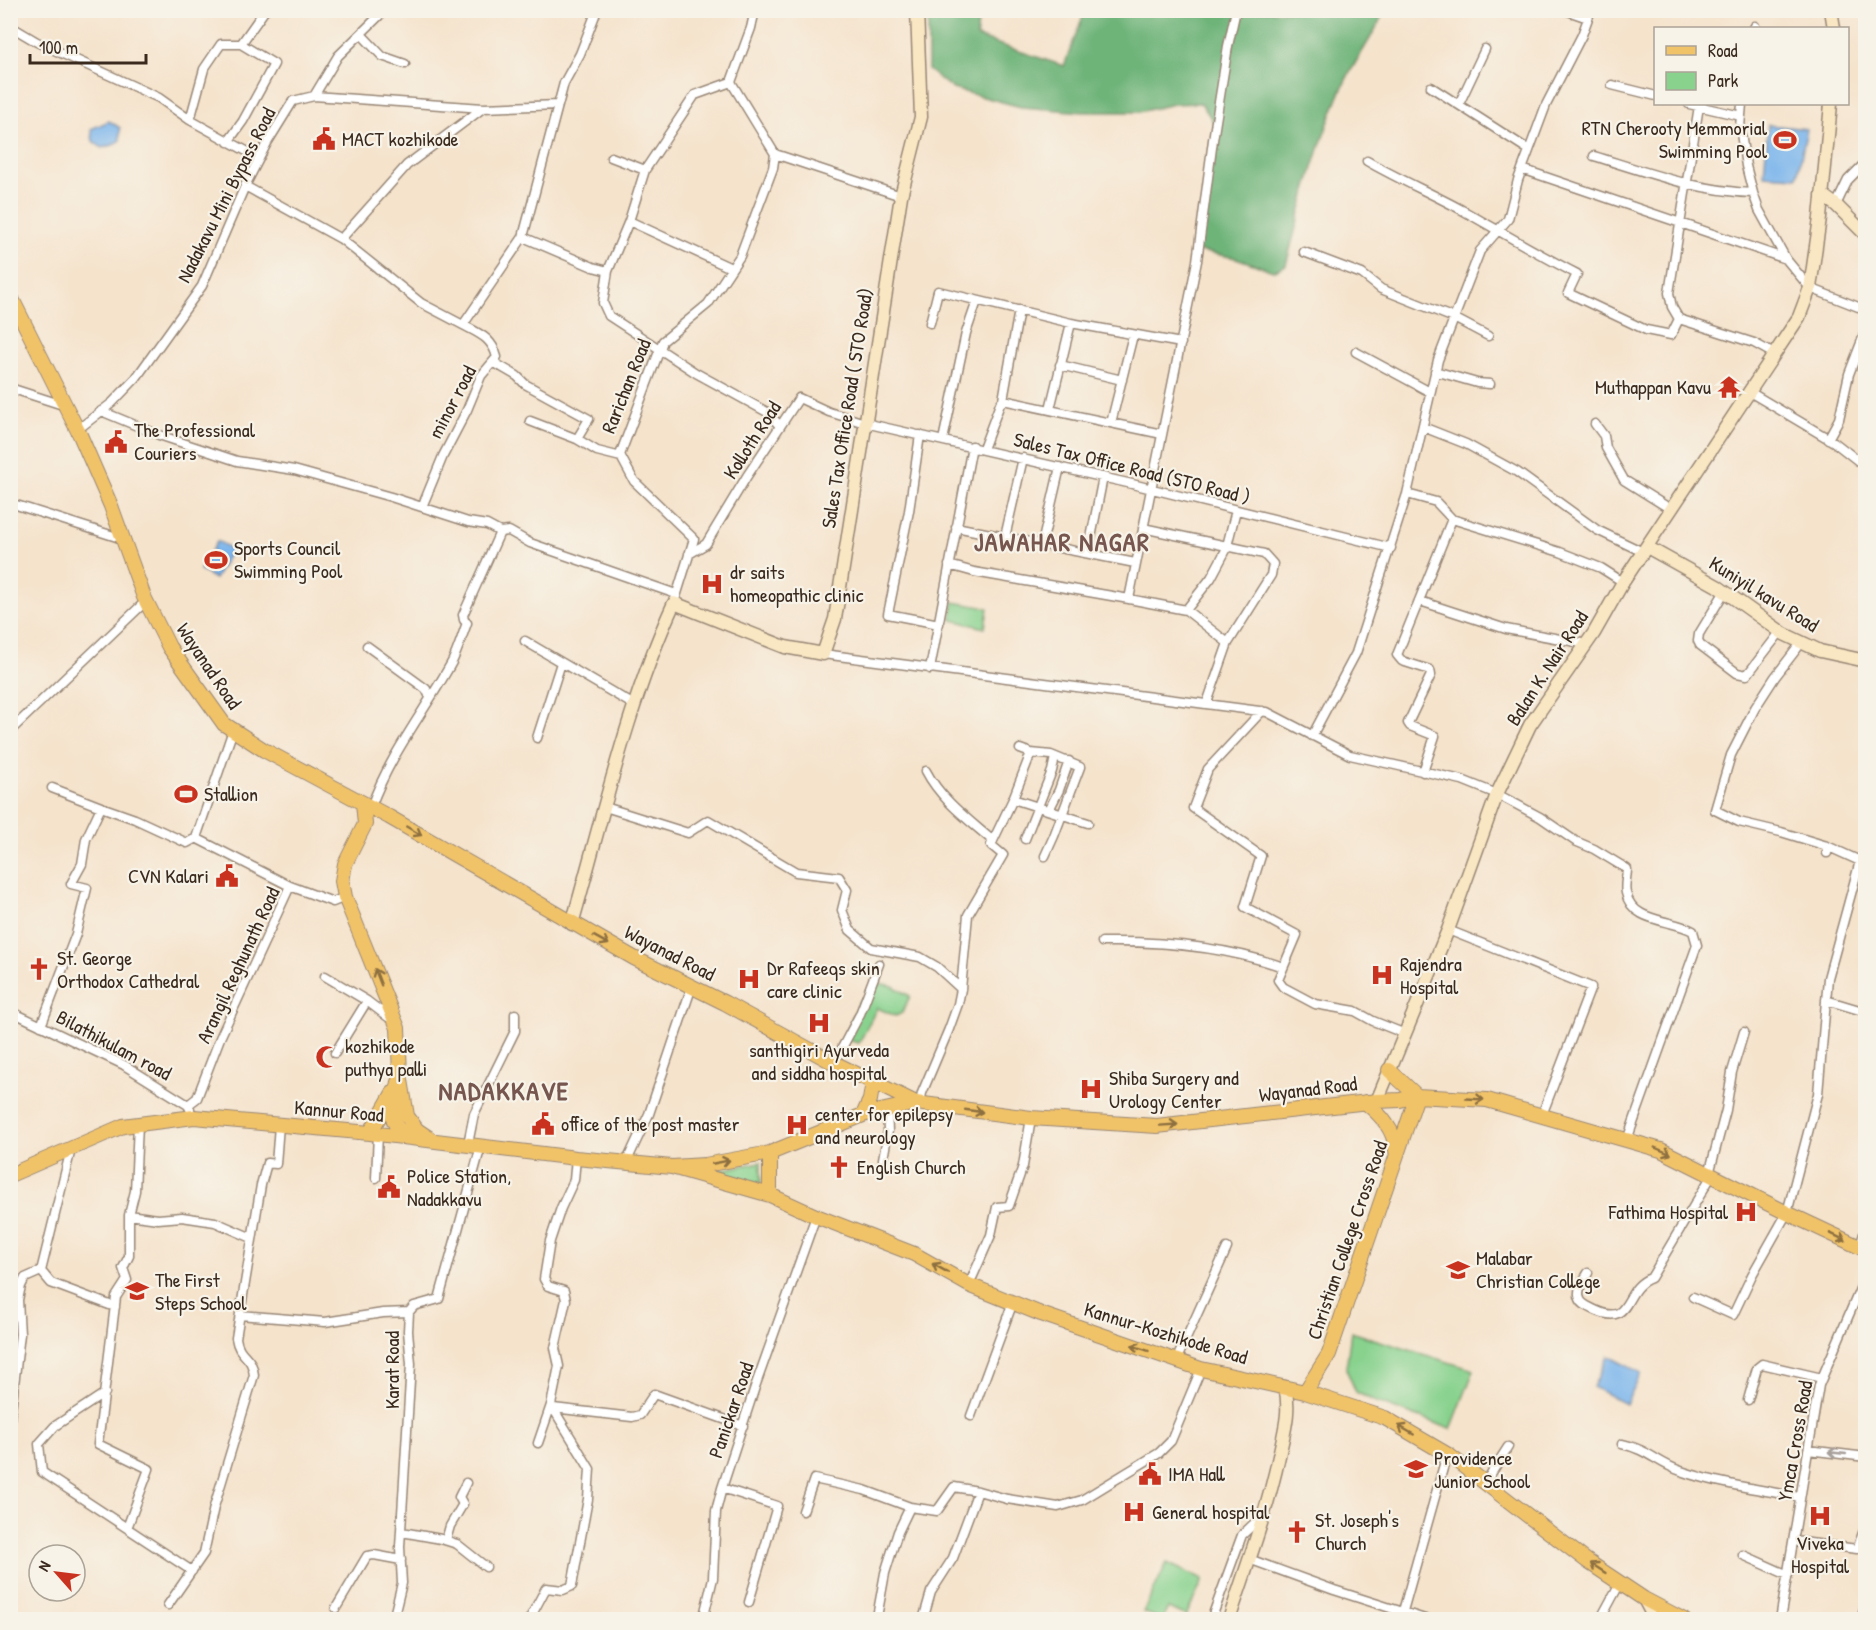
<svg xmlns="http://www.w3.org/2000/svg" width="1876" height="1630" viewBox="0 0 1876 1630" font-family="'Patrick Hand',sans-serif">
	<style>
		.green { fill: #88d28e; stroke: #627e56; stroke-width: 1.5 }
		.forest { fill: #6eb479; stroke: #546f4c; stroke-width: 1.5 }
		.water { fill: #7bb5ec; stroke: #5b7085; stroke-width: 1.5 }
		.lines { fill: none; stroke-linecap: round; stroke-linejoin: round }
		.street-casing { stroke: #988675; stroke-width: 11 }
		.secondary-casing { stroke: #988675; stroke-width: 15 }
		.primary-casing { stroke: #988675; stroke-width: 16 }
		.street { stroke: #fff; stroke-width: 8 }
		.secondary { stroke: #f9e7c3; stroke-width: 12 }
		.primary { stroke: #f1c369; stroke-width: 14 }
		.oneway { stroke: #8d6f40 }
		.oneway2 { stroke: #a79f9a }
		.labels { text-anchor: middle; stroke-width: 4.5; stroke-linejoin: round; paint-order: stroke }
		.poi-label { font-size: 20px; fill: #3b2a1e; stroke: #f7f3e8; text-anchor: start }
		.street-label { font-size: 20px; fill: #3b2a1e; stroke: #f7f3e8 }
		.district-label { font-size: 26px; font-weight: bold; letter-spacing: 1.5px; fill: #76564e; stroke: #f7f3e8 }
	</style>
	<rect width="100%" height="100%" fill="#f7f3e8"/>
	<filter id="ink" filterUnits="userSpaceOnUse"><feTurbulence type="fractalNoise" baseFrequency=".0167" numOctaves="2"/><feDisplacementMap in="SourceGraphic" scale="12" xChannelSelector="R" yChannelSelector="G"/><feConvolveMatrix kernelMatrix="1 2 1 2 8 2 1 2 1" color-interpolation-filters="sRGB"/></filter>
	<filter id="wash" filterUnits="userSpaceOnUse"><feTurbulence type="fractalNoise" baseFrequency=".008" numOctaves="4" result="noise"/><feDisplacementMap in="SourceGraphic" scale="24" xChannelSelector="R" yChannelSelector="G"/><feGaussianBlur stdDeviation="1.35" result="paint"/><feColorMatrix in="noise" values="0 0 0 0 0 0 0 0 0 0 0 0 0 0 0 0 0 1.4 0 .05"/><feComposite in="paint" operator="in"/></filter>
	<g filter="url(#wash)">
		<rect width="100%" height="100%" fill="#f5e3cc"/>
		<path class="green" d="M953 602 988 608 985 628 952 620Z
			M878 983 893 986 910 996 902 1013 896 1016 877 1008 859 1043 844 1039 859 1001 869 997Z
			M761 1162V1185L715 1171Z
			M1351 1332 1474 1370 1451 1429 1374 1401 1356 1392 1346 1369Z
			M1167 1563 1203 1580 1186 1616 1168 1608 1162 1619 1143 1612Z"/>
		<path class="forest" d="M928 11H978L977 37 1064 66 1085 11H1384C1374 37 1356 58 1344 84 1318 142 1302 204 1286 265L1273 271 1236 258 1198 251 1215 124 1201 103 1174 104 1139 112H1083L1021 107 953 89 928 70Z"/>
		<path class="water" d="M109 121 120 128V140L113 145 102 148 93 141 91 129Z
			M1768 125 1807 129 1797 177 1764 175Z
			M217 541 232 549 215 579 200 570Z
			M1608 1356 1641 1373 1626 1404 1593 1387Z"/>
	</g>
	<g filter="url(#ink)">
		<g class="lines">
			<g class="street-casing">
				<path id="street" d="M1236 10 1228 46 1213 140 1197 261 1129 599 1186 610 1211 578 1226 550 1236 510
					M1565 10 1588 18
					M10 26 37 42 159 98 190 120 259 158
					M1754 28 1755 26
					M361 34 382 56 405 64
					M241 44 265 10
					M1612 85 1656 96
					M1431 87 1529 150
					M314 96 483 108 558 105
					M1459 104 1485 49
					M1689 104 1741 116
					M1742 104 1740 127 1746 166 1753 193 1759 210 1786 259 1810 288 1866 310
					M190 120 204 69 221 44H241L274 64 243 121 228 142
					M775 154 901 196
					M1594 156C1646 172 1697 191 1753 193
					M1367 161C1398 179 1431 193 1462 210 1501 232 1538 254 1577 274L1568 293 1646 330 1671 335 1679 319 1754 343 1774 354
					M1522 169 1786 259
					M645 170 695 95 731 82
					M245 186 341 239 407 165 483 108
					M1836 205 1848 180 1866 162
					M629 221 731 268
					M523 237 593 267 608 271 629 221 645 170 611 157
					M341 239 421 303 463 325
					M1304 252 1362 274 1381 289 1454 318 1488 336
					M608 271 603 303 609 316 696 373 767 412 780 426
					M1679 319 1672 307 1669 293 1699 106
					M930 323 938 291 1071 323 1181 343
					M1356 352 1430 392
					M493 362 517 376 525 384 589 419 577 439 597 451 621 457
					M1060 365 1122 380
					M1435 371 1477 383 1490 384
					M10 388 66 406
					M1748 391 1834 442 1866 467
					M1003 400 1162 434
					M1050 409 1071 323
					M101 411 159 435 237 461 294 470 391 497 468 522 487 525 500 532 509 531 530 543 676 594
					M530 421 577 439
					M1111 423 1133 335
					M1595 424 1604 436 1606 448 1624 480 1672 510
					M1423 427 1466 444 1517 472 1597 530 1643 552
					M77 430 112 403 136 378 202 286 245 186 267 143 293 101 314 96 338 56 385 10
					M920 435 909 511 888 614 939 624
					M1828 439 1839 419 1849 374 1866 330
					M943 440 966 333 977 301
					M983 449 1000 404 1003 400 1019 310
					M1407 494 1436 502 1452 519 1560 552 1601 568 1623 582
					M10 503 123 539
					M422 507 443 456 467 410 481 376 497 357C492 338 480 334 463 325L523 237 564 83 580 54 597 10
					M956 527 1005 537 1023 458
					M1143 528 1264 554 1273 564 1271 575 1228 643
					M1005 537 1135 563
					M1042 544 1060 467
					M1088 553 1103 477
					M689 554 706 544 747 476 799 398 829 412 865 423 1132 484 1391 548
					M949 565 974 572 1129 599
					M1725 591 1699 634 1698 641 1700 645 1737 673 1747 675 1781 631
					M1420 601 1506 629 1587 644
					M674 603 694 539 634 481 620 455 663 341 708 304 740 256 773 168 775 154 731 82 751 28 755 10
					M1186 610 1228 643 1207 703
					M525 641 634 705
					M1802 642 1775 677 1755 708 1731 755 1715 810 1739 822 1781 832 1827 846V853
					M367 646 426 689 430 697
					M823 654 1267 712 1350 755 1462 780 1497 794 1540 817 1575 841 1594 849 1627 869C1627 876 1624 886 1626 893 1632 923 1672 919 1693 931L1697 945 1627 1140
					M930 669 972 446
					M1262 711 1208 769 1193 808 1261 856 1245 907 1297 935 1278 980 1283 987 1315 1004 1355 1011 1373 1021 1403 1033
					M233 730 196 838 290 886
					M10 731 146 601
					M1312 736 1356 653 1407 494 1438 360 1480 251 1508 219 1518 180 1546 105 1582 35 1591 10
					M537 738 561 663
					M1020 749 1031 753 1051 755 1080 767 1054 836 1045 856
					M926 771C941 800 969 820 993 841
					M1423 772 1435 736 1410 726 1408 723 1431 675 1430 670 1402 661 1397 655 1452 519
					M52 788 101 807
					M1013 799 1088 823
					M371 807C390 754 425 711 452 662 458 650 462 636 467 623L464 620 463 615 500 532
					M605 807 688 833 708 820 796 872 839 877 847 890 842 910 850 930 871 948 920 957 937 967 961 989
					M1049 810 1059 790 1069 761
					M1025 839 1052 771 1055 757
					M1448 930 1591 987 1542 1115
					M1102 942C1163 941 1225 946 1283 967
					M325 976 367 1001 388 1017 392 1015
					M1826 1000 1866 1012
					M10 1011 124 1065 188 1105 190 1109
					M41 1026 76 934 87 888 71 884 82 864 86 839 101 807 135 819 187 843 196 838
					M335 1053 367 1001
					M834 1063 860 1014 879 964
					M920 1104 922 1093 949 1029 958 1004 961 989 968 915 1003 855 991 845 1013 799 1031 753
					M188 1105 197 1098 220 1038 290 886 333 902 345 897
					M468 1144 474 1114 515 1031V1014
					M71 1149 41 1271 51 1283 115 1307
					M883 1159 888 1131 887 1109
					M626 1163 649 1114 692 986
					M1709 1174 1726 1110 1732 1072 1744 1032
					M376 1178 378 1134
					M129 1215 158 1219 182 1217 215 1222 252 1238
					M1860 1247 1866 1227
					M1588 1273C1584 1280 1576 1290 1580 1299 1582 1305 1590 1307 1595 1310 1633 1328 1622 1288 1651 1278L1712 1175
					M969 1285 991 1235 997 1207 1009 1206 1023 1166 1031 1118
					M1693 1297 1733 1315 1752 1275 1787 1213 1818 1094 1828 978 1860 861 1827 846
					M240 1315 325 1322 383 1313 409 1312
					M1176 1361 1227 1248
					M105 1393 55 1426 39 1444 42 1472 192 1571
					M1748 1400 1757 1368 1762 1364 1822 1378
					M553 1408 632 1417 640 1415 654 1394 743 1426
					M971 1416 1013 1302
					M10 1419 20 1334 18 1300 21 1286 25 1278 41 1271
					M538 1443 551 1405
					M1622 1444C1647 1449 1659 1464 1681 1471 1719 1484 1761 1490 1800 1497
					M1808 1450 1866 1457
					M1485 1483 1508 1447
					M722 1488 777 1506 749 1602
					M803 1511 814 1479 864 1490 910 1507 937 1511 954 1487 978 1491 1007 1499 1058 1507 1082 1500 1159 1453 1171 1441 1201 1369
					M127 1528 149 1469 98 1444 116 1297 127 1280 123 1268 129 1256V1215L135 1191 138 1124
					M402 1532 441 1539 457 1544 486 1567
					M446 1540 450 1526 463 1504 459 1497 466 1483
					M1794 1541 1857 1549 1866 1525
					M1743 1555 1788 1575
					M1249 1559 1334 1590 1428 1620
					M168 1605 204 1553 214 1507 254 1375C252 1354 239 1358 236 1338L261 1185 267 1163 276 1164 279 1125
					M336 1608 367 1556 374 1555 401 1560
					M1403 1611 1447 1454
					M393 1620 402 1583 400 1547 411 1364 408 1331 409 1312 414 1306 439 1299 481 1146
					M529 1620 546 1588 563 1590 572 1586 588 1499 590 1469 551 1405 559 1366 555 1348 566 1300 564 1291 548 1286 544 1279 550 1241 561 1208 574 1180 576 1158
					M703 1620 713 1578 716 1511 722 1488 755 1387 816 1216
					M891 1620 877 1617 885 1573 898 1532 910 1507
					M923 1620 931 1592 953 1558 978 1491
					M1211 1620 1242 1535 1261 1517
					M1600 1620 1620 1583
					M1780 1620 1819 1385 1866 1275
					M1861 1620 1866 1603"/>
			</g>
			<g class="secondary-casing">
				<path id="secondary" d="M1831 10 1834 28
					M1822 195 1836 205 1866 235
					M1647 547 1717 586 1784 634 1820 651 1866 661
					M572 924C603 816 627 705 674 603L785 647 823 654 835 619 901 196 921 117 917 10
					M1377 1101 1448 930 1497 794 1530 725 1594 633 1623 582 1799 317 1810 288 1820 218 1831 104
					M1644 1599 1655 1620
					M1229 1620C1247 1565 1267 1512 1279 1456 1284 1432 1291 1411 1285 1387"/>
			</g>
			<g class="primary-casing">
				<path id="primary" d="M10 295 80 435 111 506 144 597 169 647 224 724 264 750 389 817 634 958 725 1003 834 1063 916 1103 1031 1118 1157 1126 1377 1101 1400 1100 1417 1096 1487 1100 1661 1150 1787 1213 1866 1250
					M363 803 365 824 345 864 342 881 345 897 398 1028 400 1074 407 1116 417 1130 429 1138
					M1389 1070 1417 1096
					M399 1082C397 1095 386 1117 399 1129 402 1132 408 1134 412 1136
					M1365 1102C1381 1115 1395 1130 1396 1151
					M863 1115 870 1100 873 1082
					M370 1133 393 1093
					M672 1167 770 1195 816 1216 914 1254 969 1285 1041 1314 1201 1369 1305 1392 1385 1418 1450 1456 1587 1561 1644 1599 1684 1620
					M10 1175 123 1126 194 1117 370 1133 576 1158 672 1167 705 1165 770 1153 863 1115 916 1103
					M770 1195V1153
					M1305 1392 1329 1354 1417 1096"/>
			</g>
			<use href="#street" class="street"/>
			<use href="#secondary" class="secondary"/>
			<use href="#primary" class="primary"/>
		</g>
		<defs><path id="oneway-shaft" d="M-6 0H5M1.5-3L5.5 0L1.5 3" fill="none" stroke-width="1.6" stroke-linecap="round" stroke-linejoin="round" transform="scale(1.5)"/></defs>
		<g class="oneway">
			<use href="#oneway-shaft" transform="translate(414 831) rotate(30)"/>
			<use href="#oneway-shaft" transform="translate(601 940) rotate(29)"/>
			<use href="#oneway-shaft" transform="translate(378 977) rotate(-111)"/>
			<use href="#oneway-shaft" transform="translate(1475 1099) rotate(3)"/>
			<use href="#oneway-shaft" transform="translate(974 1111) rotate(8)"/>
			<use href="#oneway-shaft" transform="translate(1169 1125) rotate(-4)"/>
			<use href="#oneway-shaft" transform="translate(1663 1151) rotate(23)"/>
			<use href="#oneway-shaft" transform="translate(721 1162) rotate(-11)"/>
			<use href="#oneway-shaft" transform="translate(1838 1237) rotate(25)"/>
			<use href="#oneway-shaft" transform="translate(940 1268) rotate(-151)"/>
			<use href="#oneway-shaft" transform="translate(1140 1348) rotate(-161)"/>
			<use href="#oneway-shaft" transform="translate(1406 1430) rotate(-150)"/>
			<use href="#oneway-shaft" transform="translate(1598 1568) rotate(-147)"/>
		</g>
		<use class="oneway2" href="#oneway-shaft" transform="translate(1837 1453) rotate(-174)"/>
	</g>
	<defs>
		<g id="civic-bare" transform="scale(1.8)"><path d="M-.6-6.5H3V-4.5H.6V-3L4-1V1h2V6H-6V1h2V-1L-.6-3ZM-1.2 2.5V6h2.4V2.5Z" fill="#c8321e" stroke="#f7f3e8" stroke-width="2.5" paint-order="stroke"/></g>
		<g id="stadium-bare" transform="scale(1.8)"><path d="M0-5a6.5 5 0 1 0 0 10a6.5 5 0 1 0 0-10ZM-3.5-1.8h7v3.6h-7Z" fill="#c8321e" stroke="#f7f3e8" stroke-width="2.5" paint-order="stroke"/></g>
		<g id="temple-bare" transform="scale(1.8)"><path d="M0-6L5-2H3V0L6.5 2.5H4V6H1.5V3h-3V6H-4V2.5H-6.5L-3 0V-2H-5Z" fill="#c8321e" stroke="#f7f3e8" stroke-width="2.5" paint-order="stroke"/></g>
		<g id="hospital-bare" transform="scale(1.8)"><path d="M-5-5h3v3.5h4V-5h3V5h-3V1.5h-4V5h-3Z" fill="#c8321e" stroke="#f7f3e8" stroke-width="2.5" paint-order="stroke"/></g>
		<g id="church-bare" transform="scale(1.8)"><path d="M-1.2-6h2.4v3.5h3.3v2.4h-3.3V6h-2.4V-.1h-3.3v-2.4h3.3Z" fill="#c8321e" stroke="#f7f3e8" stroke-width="2.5" paint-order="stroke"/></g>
		<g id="mosque-bare" transform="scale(1.8)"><path d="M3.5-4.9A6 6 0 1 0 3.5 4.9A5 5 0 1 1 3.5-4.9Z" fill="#c8321e" stroke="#f7f3e8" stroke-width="2.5" paint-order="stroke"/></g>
		<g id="university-bare" transform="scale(1.8)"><path d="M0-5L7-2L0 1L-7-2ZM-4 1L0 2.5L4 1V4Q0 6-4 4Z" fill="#c8321e" stroke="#f7f3e8" stroke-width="2.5" paint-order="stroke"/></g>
		<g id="school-bare" transform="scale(1.8)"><path d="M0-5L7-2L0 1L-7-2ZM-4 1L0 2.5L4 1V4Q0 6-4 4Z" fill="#c8321e" stroke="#f7f3e8" stroke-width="2.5" paint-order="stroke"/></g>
	</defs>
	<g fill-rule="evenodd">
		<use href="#civic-bare" x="324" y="139"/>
		<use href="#stadium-bare" x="1785" y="140"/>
		<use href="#temple-bare" x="1729" y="387"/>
		<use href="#civic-bare" x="116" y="442"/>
		<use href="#stadium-bare" x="216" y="560"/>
		<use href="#hospital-bare" x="712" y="584"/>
		<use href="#stadium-bare" x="186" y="794"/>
		<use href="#civic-bare" x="227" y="876"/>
		<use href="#church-bare" x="39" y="969"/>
		<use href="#hospital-bare" x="1382" y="975"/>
		<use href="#hospital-bare" x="749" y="979"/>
		<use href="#hospital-bare" x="819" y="1023"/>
		<use href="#mosque-bare" x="327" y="1057"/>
		<use href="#hospital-bare" x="1091" y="1089"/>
		<use href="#civic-bare" x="543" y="1124"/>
		<use href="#hospital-bare" x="797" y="1125"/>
		<use href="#church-bare" x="839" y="1167"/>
		<use href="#civic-bare" x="389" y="1187"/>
		<use href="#hospital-bare" x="1746" y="1212"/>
		<use href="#university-bare" x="1458" y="1270"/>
		<use href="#school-bare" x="137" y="1291"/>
		<use href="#school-bare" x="1416" y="1469"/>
		<use href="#civic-bare" x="1150" y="1474"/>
		<use href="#hospital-bare" x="1134" y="1512"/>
		<use href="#hospital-bare" x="1820" y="1516"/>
		<use href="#church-bare" x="1297" y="1532"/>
	</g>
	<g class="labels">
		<g class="poi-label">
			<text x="1767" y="135" text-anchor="end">RTN Cherooty Memmorial<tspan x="1767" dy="23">Swimming Pool</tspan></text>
			<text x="342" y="146">MACT kozhikode</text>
			<text x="1711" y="394" text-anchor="end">Muthappan Kavu</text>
			<text x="134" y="437">The Professional<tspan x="134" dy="23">Couriers</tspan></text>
			<text x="234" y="555">Sports Council<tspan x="234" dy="23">Swimming Pool</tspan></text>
			<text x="730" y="579">dr saits<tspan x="730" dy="23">homeopathic clinic</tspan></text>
			<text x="204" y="801">Stallion</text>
			<text x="209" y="883" text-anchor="end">CVN Kalari</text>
			<text x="57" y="965">St. George<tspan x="57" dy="23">Orthodox Cathedral</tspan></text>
			<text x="1400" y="971">Rajendra<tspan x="1400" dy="23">Hospital</tspan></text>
			<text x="767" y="975">Dr Rafeeqs skin<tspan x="767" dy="23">care clinic</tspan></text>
			<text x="345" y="1053">kozhikode<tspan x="345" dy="23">puthya palli</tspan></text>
			<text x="819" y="1057" text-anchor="middle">santhigiri Ayurveda<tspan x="819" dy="23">and siddha hospital</tspan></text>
			<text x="1109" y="1085">Shiba Surgery and<tspan x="1109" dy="23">Urology Center</tspan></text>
			<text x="815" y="1121">center for epilepsy<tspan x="815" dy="23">and neurology</tspan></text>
			<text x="561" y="1131">office of the post master</text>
			<text x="857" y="1174">English Church</text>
			<text x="407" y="1183">Police Station,<tspan x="407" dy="23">Nadakkavu</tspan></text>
			<text x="1728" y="1219" text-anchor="end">Fathima Hospital</text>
			<text x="1476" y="1265">Malabar<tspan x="1476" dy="23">Christian College</tspan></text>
			<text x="155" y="1287">The First<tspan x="155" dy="23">Steps School</tspan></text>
			<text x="1434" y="1465">Providence<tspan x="1434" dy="23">Junior School</tspan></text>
			<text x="1168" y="1481">IMA Hall</text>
			<text x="1152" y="1519">General hospital</text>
			<text x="1315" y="1527">St. Joseph's<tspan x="1315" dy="23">Church</tspan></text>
			<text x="1820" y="1550" text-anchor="middle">Viveka<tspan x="1820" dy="23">Hospital</tspan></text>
		</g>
		<g class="street-label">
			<text transform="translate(226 195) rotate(-63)" y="7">Nadakavu Mini Bypass Road</text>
			<text transform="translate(626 386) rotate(-68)" y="7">Rarichan Road</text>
			<text transform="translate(452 402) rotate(-62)" y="7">minor road</text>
			<text transform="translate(847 408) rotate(-81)" y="7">Sales Tax Office Road ( STO Road)</text>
			<text transform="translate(752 440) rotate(-57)" y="7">Kolloth Road</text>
			<text transform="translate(1132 468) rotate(14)" y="7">Sales Tax Office Road (STO Road )</text>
			<text transform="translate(1764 594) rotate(32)" y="7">Kuniyil kavu Road</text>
			<text transform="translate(209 666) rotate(56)" y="7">Wayanad Road</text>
			<text transform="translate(1547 668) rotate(-57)" y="7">Balan K. Nair Road</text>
			<text transform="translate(670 953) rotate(27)" y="7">Wayanad Road</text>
			<text transform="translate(238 965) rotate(-65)" y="7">Arangil Reghunath Road</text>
			<text transform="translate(114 1045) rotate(28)" y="7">Bilathikulam road</text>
			<text transform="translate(1308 1089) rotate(-7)" y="7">Wayanad Road</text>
			<text transform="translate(339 1111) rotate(5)" y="7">Kannur Road</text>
			<text transform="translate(1347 1240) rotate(-71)" y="7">Christian College Cross Road</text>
			<text transform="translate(1166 1333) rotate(17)" y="7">Kannur-Kozhikode Road</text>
			<text transform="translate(392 1370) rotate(-90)" y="7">Karat Road</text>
			<text transform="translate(731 1410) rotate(-71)" y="7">Panickar Road</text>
			<text transform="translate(1795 1441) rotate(-80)" y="7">Ymca Cross Road</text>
		</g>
		<g class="district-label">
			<text x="1062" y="551">JAWAHAR NAGAR</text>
			<text x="504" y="1100">NADAKKAVE</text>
		</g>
	</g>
	<rect width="1876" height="1630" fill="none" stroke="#f7f3e8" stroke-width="36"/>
	<rect x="1654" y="27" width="195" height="78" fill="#f7f3e8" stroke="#aca397" stroke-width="1.5"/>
	<rect x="1666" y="46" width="30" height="9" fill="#f1c369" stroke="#aca397" stroke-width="1.5"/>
	<text x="1708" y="57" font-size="18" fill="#3b2a1e">Road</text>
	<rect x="1666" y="72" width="30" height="18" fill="#88d28e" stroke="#aca397" stroke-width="1.5"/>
	<text x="1708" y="87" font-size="18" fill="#3b2a1e">Park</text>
	<g transform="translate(57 1573) rotate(298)"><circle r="28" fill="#f7f3e8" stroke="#aca397" stroke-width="1.5"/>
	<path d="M0-4.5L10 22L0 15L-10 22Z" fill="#c8321e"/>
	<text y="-9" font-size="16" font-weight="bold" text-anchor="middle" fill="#3b2a1e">N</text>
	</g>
	<path d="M30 54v9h116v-9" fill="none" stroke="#3b2a1e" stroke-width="3"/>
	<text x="39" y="54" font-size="18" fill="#3b2a1e" stroke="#f7f3e8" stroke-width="4.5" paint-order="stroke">100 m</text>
</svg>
